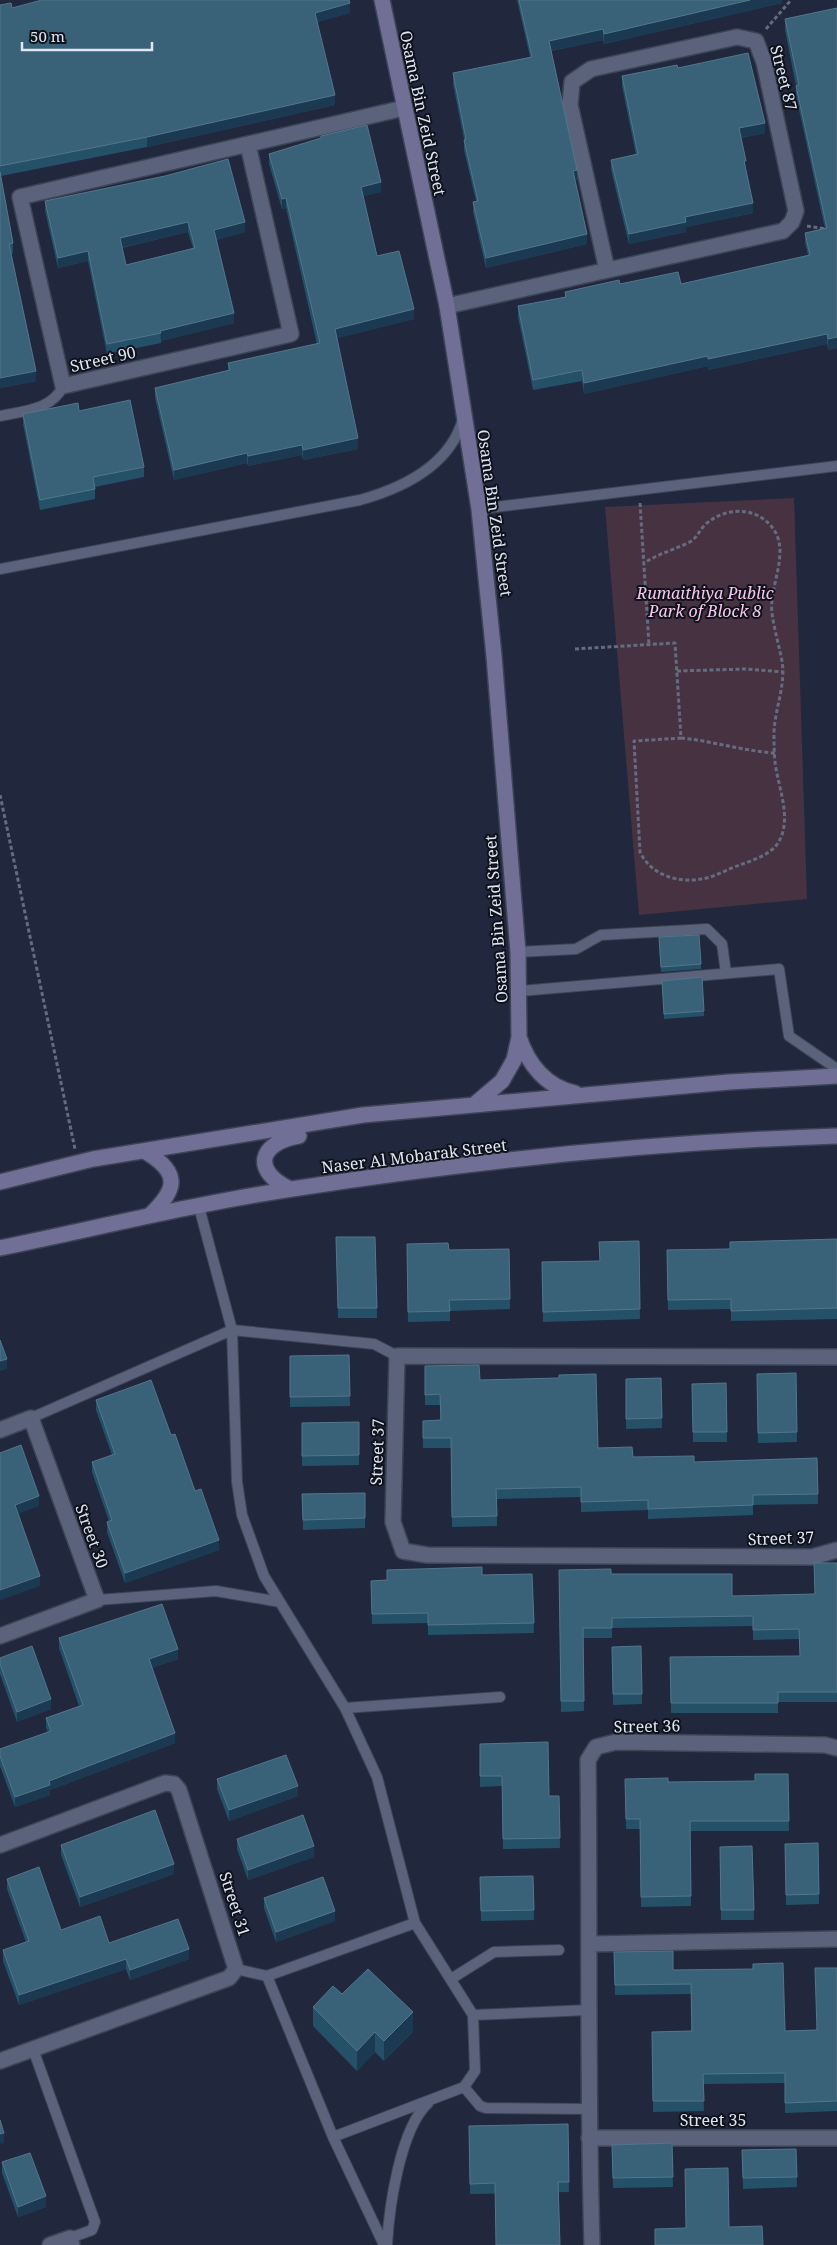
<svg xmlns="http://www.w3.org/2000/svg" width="837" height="2245" viewBox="0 0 837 2245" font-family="'Noto Serif',serif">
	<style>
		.green { fill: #473242 }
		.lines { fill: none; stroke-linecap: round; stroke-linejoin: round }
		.lane-casing { stroke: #3d4455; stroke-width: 12 }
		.street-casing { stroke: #3d4455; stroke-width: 18 }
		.secondary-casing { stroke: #3d4455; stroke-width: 18 }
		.path { stroke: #666c7f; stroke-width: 3; stroke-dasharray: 4 2.5; stroke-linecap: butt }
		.lane { stroke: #5a637b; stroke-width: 10 }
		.street { stroke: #5a637b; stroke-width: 15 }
		.secondary { stroke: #726f97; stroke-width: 15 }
		.wall { fill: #255168; fill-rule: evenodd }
		.shaded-wall { fill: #1b3a51 }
		.building { fill: #396177; stroke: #53768b; fill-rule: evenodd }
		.labels { text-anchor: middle; stroke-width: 4; stroke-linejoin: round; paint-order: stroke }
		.street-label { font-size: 16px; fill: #dfe5f3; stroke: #0e121b }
		.park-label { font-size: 16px; font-style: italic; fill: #f9c6ed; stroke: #0e121b }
	</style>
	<rect width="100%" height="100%" fill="#21283d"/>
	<path class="green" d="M794 498 807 899 639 915 605 507Z"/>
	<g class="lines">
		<g class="lane-casing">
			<path id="lane" d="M0 416C24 411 52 410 63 386
				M479 509 837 466
				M0 569 360 500C403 488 450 465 463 419
				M518 952 576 949 601 935 707 929 722 944 726 973
				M520 991 779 969 789 1036 837 1069
				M199 1207 232 1330 237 1482 242 1515 264 1576 345 1708 377 1777 415 1923 473 2015 475 2071 464 2087 333 2137
				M31 1418 232 1330 374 1344 397 1356
				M97 1600 216 1591 280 1602
				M345 1708 500 1697
				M236 1969 267 1976 415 1923
				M267 1976 333 2137 384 2245
				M451 1979 494 1952 559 1950
				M473 2015 588 2010
				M33 2049 95 2222 92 2230 70 2238
				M464 2087 480 2106 486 2108 588 2109
				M387 2245C389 2208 400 2129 428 2103"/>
		</g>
		<g class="street-casing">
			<path id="street" d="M248 145 291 334 63 386 20 197 404 108
				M447 306 783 231 792 222 796 211 764 62 756 41 737 37 591 69 572 82 570 105 607 270
				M837 1357 397 1356 393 1522 403 1551 427 1555 812 1557 837 1550
				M0 1430 31 1418 97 1600 0 1636
				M0 1845 165 1783 174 1784 179 1790 236 1969 229 1978 0 2061
				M590 1944 837 1939
				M589 2138H837
				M50 2245 70 2238 72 2245
				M592 2245C587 2083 590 1922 588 1760L596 1747 616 1742 825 1745 837 1748"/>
		</g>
		<g class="secondary-casing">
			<path id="secondary" d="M382 0 447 306 479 509 494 656 518 952 519 1037 514 1060 502 1081 475 1104
				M519 1037C528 1064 546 1087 575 1093
				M146 1152C181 1173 177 1190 149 1216
				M0 1182 93 1159 363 1115 729 1082 837 1076
				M290 1189C252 1171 258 1143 299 1136
				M0 1248C97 1228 194 1204 292 1189 472 1161 655 1142 837 1136"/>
		</g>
		<path class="path" d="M766 29 791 0
			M807 226 826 229
			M640 503 649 645
			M575 649 675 643 681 738 634 741 640 852C651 875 677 883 701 879 713 878 727 869 740 865 753 860 770 855 778 843 793 819 778 788 775 762 774 752 774 742 774 732 775 708 786 685 782 661 779 645 774 629 772 613 768 583 798 542 762 518 745 506 717 511 703 527 698 533 696 539 688 543 673 550 658 554 644 563
			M677 671 746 669 783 672
			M681 738C713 741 743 751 775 753
			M0 795 75 1149"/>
		<use href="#lane" class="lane"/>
		<use href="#street" class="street"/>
		<use href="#secondary" class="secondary"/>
	</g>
	<path class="wall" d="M517 0H782V3L604 44 603 40 551 51 577 180H575L587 244 486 268 473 212V202L476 201 464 150V139L453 84V73L530 57Z
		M0 5 12 8 350 13 317 22 335 105 147 147 1 176 13 243V253L11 254 36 381 0 388Z
		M837 8V348L828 350 827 344 708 370V366L584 394 582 381 533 390 518 317V306L565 297V292L620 284H681L808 255 805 243V233L825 229 796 96V86L785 30V19Z
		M678 68 765 133 741 138 753 213 686 227V232L629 244 611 170V160L636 155 622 86V76Z
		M321 136 381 192 363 196 377 256 414 319 337 338 358 449 303 460 302 455 248 466 247 463 174 480 155 398V388L228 370V363L317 344 286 208 282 209 269 164V154L321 138Z
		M165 176 245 232 216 240 234 323 161 341V343L107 354 88 261 58 268 45 211V201ZM188 232 193 248 126 265 122 248Z
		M23 414 144 467V477L95 487V499L40 510 23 424Z
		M659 943 701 964V969L661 972Z
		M662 986 704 1011V1016L664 1019Z
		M336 1237H375L377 1318H338Z
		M837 1239V1319L731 1321V1309L668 1310 667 1250 730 1249Z
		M639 1241 640 1319 543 1322 542 1262 600 1261Z
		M407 1244 449 1250 509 1249 510 1309 450 1311V1321L408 1322Z
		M349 1355 350 1406 290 1407V1356Z
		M425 1366 480 1380 598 1448 633 1457 694 1462 817 1458 818 1504 753 1505V1515L648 1519V1510L581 1512V1497L497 1499V1526L452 1527 451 1448H423V1421L440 1420V1405H425Z
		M796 1373 797 1442 758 1443 757 1374Z
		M661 1378 662 1428 626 1429V1379Z
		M726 1383 727 1442H693L692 1384Z
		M96 1400 171 1435 219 1550 125 1583 107 1532V1522L109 1521 92 1472V1462L112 1455 96 1410Z
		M359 1422V1465L302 1466V1423Z
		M365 1493V1528L303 1530 302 1494Z
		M837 1563V1702H778V1713H671L670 1657 800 1656 799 1639 753 1640V1626L612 1628V1638H583L584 1711 561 1712 559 1570 611 1574 732 1596 814 1594Z
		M532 1574 534 1633 428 1635V1623L372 1624 371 1581 482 1575Z
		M59 1638 178 1659 152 1668 175 1743 50 1790V1795L15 1807 0 1766V1749L48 1732 46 1728V1718L79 1706 59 1648Z
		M641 1646 642 1704 613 1705 612 1647Z
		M0 1658 51 1709 17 1722 0 1674Z
		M480 1744 549 1796H559L560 1848 503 1849 502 1786 480 1787Z
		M788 1774 789 1831H690L691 1906 641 1907 640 1829H626L625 1779 668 1782 755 1781Z
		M217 1779 298 1796 229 1821 217 1789Z
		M237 1839 314 1857 248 1880 237 1849Z
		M818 1843 819 1904 786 1905 785 1844Z
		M61 1845 174 1874 80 1907 61 1855Z
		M752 1846 754 1920H721L720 1847Z
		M533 1876 534 1920 481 1921 480 1877Z
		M7 1879 61 1930 109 1943 189 1959 130 1980 126 1969 19 2005 3 1961V1950L26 1942 7 1889Z
		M264 1898 335 1921 276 1942 264 1908Z
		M614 1952 673 1970 785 2031 816 2030 837 1968V2111L785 2113V2083L703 2084 704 2111 653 2112 652 2032 691 2031V1994L615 1995Z
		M342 1994 413 2032 384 2061 375 2052 357 2071 313 2026V2007Z
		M568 2124 569 2192 470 2194 469 2126Z
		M672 2143 673 2187 613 2188 612 2145Z
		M796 2149 797 2187 743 2189 742 2150Z
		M2 2162 46 2207 18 2217 2 2173Z"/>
	<path class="shaded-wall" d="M750 0H782V3L604 44V34Z
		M350 3V13L315 23V13Z
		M603 29V40L549 51V41Z
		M335 95V105L147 147V137Z
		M765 123V133L739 138V128Z
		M577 170V180L573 181V171Z
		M381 182V192L361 197V187Z
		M286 198V208L282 209V199Z
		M753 203V213L686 227V232L629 244V234L685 217Z
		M188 222V232L120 248V238Z
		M245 222V232L214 241V230Z
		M587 234V244L486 268V258Z
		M88 251V261L58 268V258Z
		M414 309V319L335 339V329Z
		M234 313V323L161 341 160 331Z
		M827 334V344L708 370V359Z
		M837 337V348L828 350V339Z
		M708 356V366L584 394V383Z
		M36 371V381L0 388V378Z
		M358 438V449L303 460V450Z
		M302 445V455L248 466V456Z
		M247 453V463L174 480V470Z
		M7 1359V1369L0 1371V1361Z
		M39 1496V1506L15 1515V1505Z
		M219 1540V1550L125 1583V1573Z
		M40 1576V1586L0 1600V1590Z
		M178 1649V1659L149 1669V1659Z
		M51 1699V1709L17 1722V1712Z
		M175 1733V1743L50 1790V1795L15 1807V1797L49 1781Z
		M298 1786V1796L229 1821V1810Z
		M314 1846V1857L248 1880V1870Z
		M174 1864V1874L80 1907V1897Z
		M335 1911V1921L276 1942V1932Z
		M189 1949V1959L130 1980V1970Z
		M126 1959V1969L19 2005V1995Z
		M413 2012V2032L384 2061V2041Z
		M375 2032V2052L357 2071V2051Z
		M4 2133V2143L0 2144V2134Z
		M46 2196V2207L18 2217V2207Z"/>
	<path class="building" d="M42 0H349L350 3 315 13 335 95 147 137 0 166V5L11 3 12 8Z
		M519 0H750L604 34 603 29 549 41 577 170 573 171 587 234 486 258 473 202 478 201 464 140 466 139 453 73 532 57Z
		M837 8V337L828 339 827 334 708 359V356L584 383 582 370 533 380 518 306 566 297 565 292 619 280 620 284 678 272 681 284 810 255 805 233 827 228 796 86 799 85 785 19Z
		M748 53 765 123 739 128 746 161H744L753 203 685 217 686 222 629 234 611 160 638 154 622 76 677 65 678 68Z
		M367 125 381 182 361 187 377 256 399 251 414 309 335 329 358 438 303 450 302 445 248 456 247 453 174 470 155 388 230 370 228 363 320 343 286 198 282 199 269 154 321 138V136Z
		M228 159 245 222 214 230 234 313 160 331 161 333 107 344 88 251 58 258 45 201 165 176ZM188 222 195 248 126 265 120 238Z
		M0 172 13 243 9 244 36 371 0 378Z
		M130 400 144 467 93 477 95 489 40 500 23 414 78 403 79 411Z
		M699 935 701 964 661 967 659 937Z
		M702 977 704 1011 664 1014 662 981Z
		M336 1237H375L377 1308H338Z
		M837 1239V1308L731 1311V1299L668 1300 667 1250 730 1249V1242Z
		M639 1241 640 1309 543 1312 542 1262 600 1261 599 1242Z
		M448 1243 449 1250 509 1249 510 1299 449 1300 450 1311 408 1312 407 1244Z
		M0 1340 7 1359 0 1361Z
		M349 1355 350 1396 290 1397V1356Z
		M479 1365 480 1380 559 1378V1375L596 1374 598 1448 632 1447 633 1457 694 1456V1462L817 1458 818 1494 753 1495V1505L648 1509V1500L581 1502V1487L496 1489 497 1516 452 1517 451 1438H423V1421L441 1420 440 1394 425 1395V1366Z
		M796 1373 797 1432 758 1433 757 1374Z
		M661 1378 662 1418 626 1419V1379Z
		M151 1380 171 1435 175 1434 195 1491 201 1489 219 1540 125 1573 107 1522 112 1520 92 1462 115 1454 96 1400Z
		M726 1383 727 1432H693L692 1384Z
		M359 1422V1455L302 1456V1423Z
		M21 1445 39 1496 15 1505 40 1576 0 1590V1453Z
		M365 1493V1518L303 1520 302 1494Z
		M814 1563H837V1692H778V1703H671L670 1657 800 1656 799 1629 753 1630V1616L612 1618V1628H583L584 1701H561L559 1570 611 1569V1574H732V1596L815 1594Z
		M482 1567V1575L532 1574 534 1623 428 1625V1613L372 1614 371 1581 387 1580V1570Z
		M162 1604 178 1649 149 1659 175 1733 49 1781 50 1785 15 1797 0 1756V1749L51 1731 46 1718 83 1705 59 1638Z
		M32 1646 51 1699 17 1712 0 1664V1658Z
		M641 1646 642 1694H613L612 1647Z
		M548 1742 549 1796H559L560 1838 503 1839 502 1776H480V1744Z
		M286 1755 298 1786 229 1810 217 1779Z
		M755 1774H788L789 1821H690L691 1896 641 1897 640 1819H626L625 1779 668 1778V1782L755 1781Z
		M155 1810 174 1864 80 1897 61 1845Z
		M303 1815 314 1846 248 1870 237 1839Z
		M818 1843 819 1894 786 1895 785 1844Z
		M752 1846 754 1910H721L720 1847Z
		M39 1867 61 1930 100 1916 109 1943 178 1919 189 1949 130 1970 126 1959 19 1995 3 1950 29 1941 7 1879Z
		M533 1876 534 1910 481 1911 480 1877Z
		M323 1877 335 1911 276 1932 264 1898Z
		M673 1951V1970L753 1969V1964L783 1963 785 2031 817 2030 815 1968H837V2101L785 2103V2073L703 2074 704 2101H653L652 2032 692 2031 691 1984 615 1985 614 1952Z
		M368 1969 413 2012 384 2041 375 2032 357 2051 313 2007 333 1986 342 1994Z
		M0 2120 4 2133 0 2134Z
		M568 2124 569 2182H558L560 2245H496L495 2183 470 2184 469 2126Z
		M672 2143 673 2177 613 2178 612 2145Z
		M796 2149 797 2177 743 2178 742 2150Z
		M30 2153 46 2196 18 2207 2 2162Z
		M728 2168 729 2227 762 2226 763 2245H655V2229L686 2228 685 2169Z"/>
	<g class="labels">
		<g class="street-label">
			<text transform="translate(784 78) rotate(76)" y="6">Street 87</text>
			<text transform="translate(423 113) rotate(78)" y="6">Osama Bin Zeid Street</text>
			<text transform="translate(103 359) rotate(-13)" y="6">Street 90</text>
			<text transform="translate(495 513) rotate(82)" y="6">Osama Bin Zeid Street</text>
			<text transform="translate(496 919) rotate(-94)" y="6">Osama Bin Zeid Street</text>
			<text transform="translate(414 1156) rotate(-7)" y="6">Naser Al Mobarak Street</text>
			<text transform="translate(377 1452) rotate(-88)" y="6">Street 37</text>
			<text transform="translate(92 1536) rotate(70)" y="6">Street 30</text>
			<text transform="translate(781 1538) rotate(-2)" y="6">Street 37</text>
			<text transform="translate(647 1726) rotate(-1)" y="6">Street 36</text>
			<text transform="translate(235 1904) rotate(72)" y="6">Street 31</text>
			<text x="713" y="2126">Street 35</text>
		</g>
		<g class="park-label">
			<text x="705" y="599">Rumaithiya Public<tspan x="705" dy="18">Park of Block 8</tspan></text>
		</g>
	</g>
	<path d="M22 42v8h130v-8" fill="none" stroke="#dfe5f3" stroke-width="2.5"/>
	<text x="30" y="42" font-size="15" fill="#dfe5f3" stroke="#0e121b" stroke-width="4" paint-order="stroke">50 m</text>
</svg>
